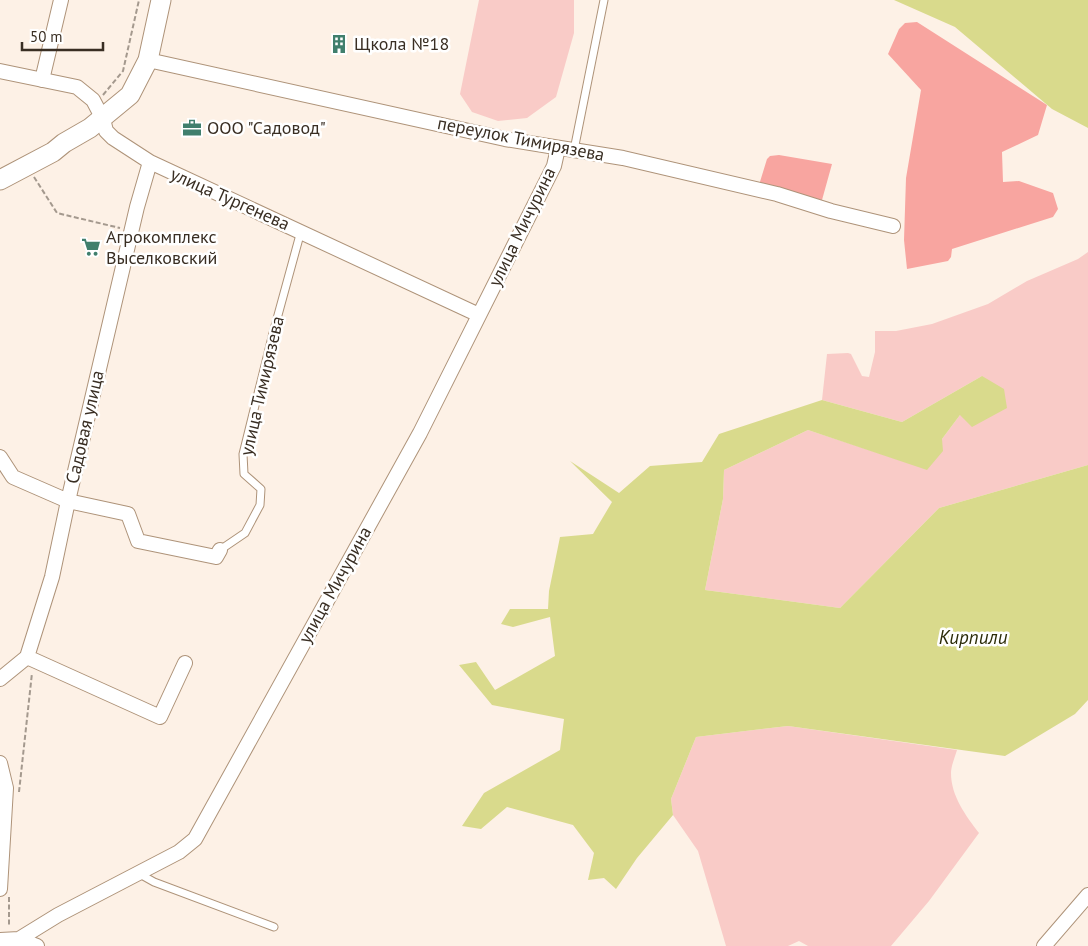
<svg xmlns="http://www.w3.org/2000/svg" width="1088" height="946" viewBox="0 0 1088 946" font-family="'PT Sans',sans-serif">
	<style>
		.green { fill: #f9cbc7 }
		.forest { fill: #f8a5a0 }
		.water { fill: #d9da8c }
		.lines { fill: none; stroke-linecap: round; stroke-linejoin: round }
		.lane-casing { stroke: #ae9379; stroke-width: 9 }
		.street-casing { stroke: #ae9379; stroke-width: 16 }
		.secondary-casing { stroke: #ae9379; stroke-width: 21 }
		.path { stroke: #a4998e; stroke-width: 2; stroke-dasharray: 5 2.5; stroke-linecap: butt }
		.lane { stroke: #fff; stroke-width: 7 }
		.street { stroke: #fff; stroke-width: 14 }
		.secondary { stroke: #fff; stroke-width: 19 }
		.labels { text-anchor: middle; stroke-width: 5; stroke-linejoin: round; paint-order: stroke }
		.poi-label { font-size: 18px; fill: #392e23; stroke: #fff; text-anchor: start }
		.street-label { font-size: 18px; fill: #392e23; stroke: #fff }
		.water-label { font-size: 19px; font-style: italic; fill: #2c2c09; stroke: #fff }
	</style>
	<rect width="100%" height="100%" fill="#fdf1e6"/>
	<path class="green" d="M479 0H574V33L556 97 527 118 498 121 472 112 460 94Z
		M1088 252V465L939 508 840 608 705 590 723 499 724 470 808 430 927 469 942 439 960 415 982 376 902 422 822 400 827 354 848 353 851 354 862 376 869 377 875 352V331H896L932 324 988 304 1027 281 1078 259Z
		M788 726 957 750C955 757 951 766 951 773 951 796 966 816 979 833L929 901 891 946H808L799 941 788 946H726L698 851 673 815 671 799 696 737Z"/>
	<path class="forest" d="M917 22 1047 105 1038 135 1002 152 1003 182 1019 181 1053 193 1058 209 1053 217 952 249 951 257 948 261 907 269 904 240 906 178 921 90 888 54 899 29 905 23Z
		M779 155 832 164 822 200 759 185 767 159 770 156Z"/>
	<path class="water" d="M894 0H1088V128L1052 109 955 27Z
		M982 376 1004 389 1007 408 972 427 960 415 942 439 943 451 927 470 808 430 724 470 723 499 705 590 840 608 939 508 1088 465V700L1075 714 1005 756 788 726 696 737 671 799 673 815 637 858 616 889 604 878 588 880 594 853 573 825 507 807 481 829 462 826 484 793 560 750 564 719 492 705 459 665 476 662 495 690 555 656 550 617 513 627 501 624 510 609H548L549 591 560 537 593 534 612 502 570 461 619 493 650 466 702 462 719 434 822 400 902 422Z"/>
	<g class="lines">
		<g class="lane-casing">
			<path id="lane" d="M574 150 604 0
				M220 550 245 533 260 505 261 489 244 474 243 454 272 337 301 231
				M138 873 154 882 274 927"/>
		</g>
		<g class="street-casing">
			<path id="street" d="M148 60 505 139 623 158 777 194 831 211 893 226
				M0 71 77 87 93 100 103 119 106 131 113 138 150 162 479 315
				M42 80 61 0
				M0 457 13 477 68 501 128 514 138 541 216 557 220 550
				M27 657 160 717 185 663
				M0 679 27 657 52 577 68 501 137 207 150 162
				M0 763 6 788 0 889
				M19 939 58 915 179 852 195 839 420 433 554 166 558 148
				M0 940 19 939 37 946
				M1044 946 1088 895"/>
		</g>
		<g class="secondary-casing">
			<path id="secondary" d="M0 180 53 152 64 143 90 128 130 95 148 60 161 0"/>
		</g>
		<path class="path" d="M103 95 123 71 139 0
			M34 177 57 213 120 228
			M19 792 32 673
			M9 897V927"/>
		<use href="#lane" class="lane"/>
		<use href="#street" class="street"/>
		<use href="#secondary" class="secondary"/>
	</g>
	<defs>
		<g id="building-bare" transform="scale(1.5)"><path d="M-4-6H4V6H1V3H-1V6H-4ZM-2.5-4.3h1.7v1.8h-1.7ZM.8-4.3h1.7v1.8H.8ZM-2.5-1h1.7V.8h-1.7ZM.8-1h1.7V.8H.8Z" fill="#407f6d" stroke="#fff" stroke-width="2.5" paint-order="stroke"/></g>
		<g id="office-bare" transform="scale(1.5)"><path d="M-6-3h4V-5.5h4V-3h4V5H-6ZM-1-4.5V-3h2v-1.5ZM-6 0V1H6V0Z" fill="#407f6d" stroke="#fff" stroke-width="2.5" paint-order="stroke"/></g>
		<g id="supermarket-bare" transform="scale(1.5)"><path d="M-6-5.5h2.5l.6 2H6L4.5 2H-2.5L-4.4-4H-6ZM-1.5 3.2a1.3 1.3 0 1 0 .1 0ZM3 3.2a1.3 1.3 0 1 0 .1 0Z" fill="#407f6d" stroke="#fff" stroke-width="2.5" paint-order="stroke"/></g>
	</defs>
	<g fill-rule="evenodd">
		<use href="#building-bare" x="339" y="44"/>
		<use href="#office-bare" x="192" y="128"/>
		<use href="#supermarket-bare" x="91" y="247"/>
	</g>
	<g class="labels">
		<g class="poi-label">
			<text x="354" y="50">Щкола №18</text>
			<text x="207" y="134">ООО "Садовод"</text>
			<text x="106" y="243">Агрокомплекс<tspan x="106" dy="21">Выселковский</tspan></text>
		</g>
		<g class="street-label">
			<text transform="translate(521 139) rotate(11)" y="6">переулок Тимирязева</text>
			<text transform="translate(230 199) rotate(24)" y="6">улица Тургенева</text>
			<text transform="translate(522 227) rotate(-64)" y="6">улица Мичурина</text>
			<text transform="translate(262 386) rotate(-77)" y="6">улица Тимирязева</text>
			<text transform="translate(85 427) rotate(-77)" y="6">Садовая улица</text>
			<text transform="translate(335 585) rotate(-61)" y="6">улица Мичурина</text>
		</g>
		<g class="water-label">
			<text x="973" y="644">Кирпили</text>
		</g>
	</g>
	<path d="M22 42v8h81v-8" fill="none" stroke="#392e23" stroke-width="2.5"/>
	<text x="30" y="42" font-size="15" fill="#392e23" stroke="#ffffff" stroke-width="4" paint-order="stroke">50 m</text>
</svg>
